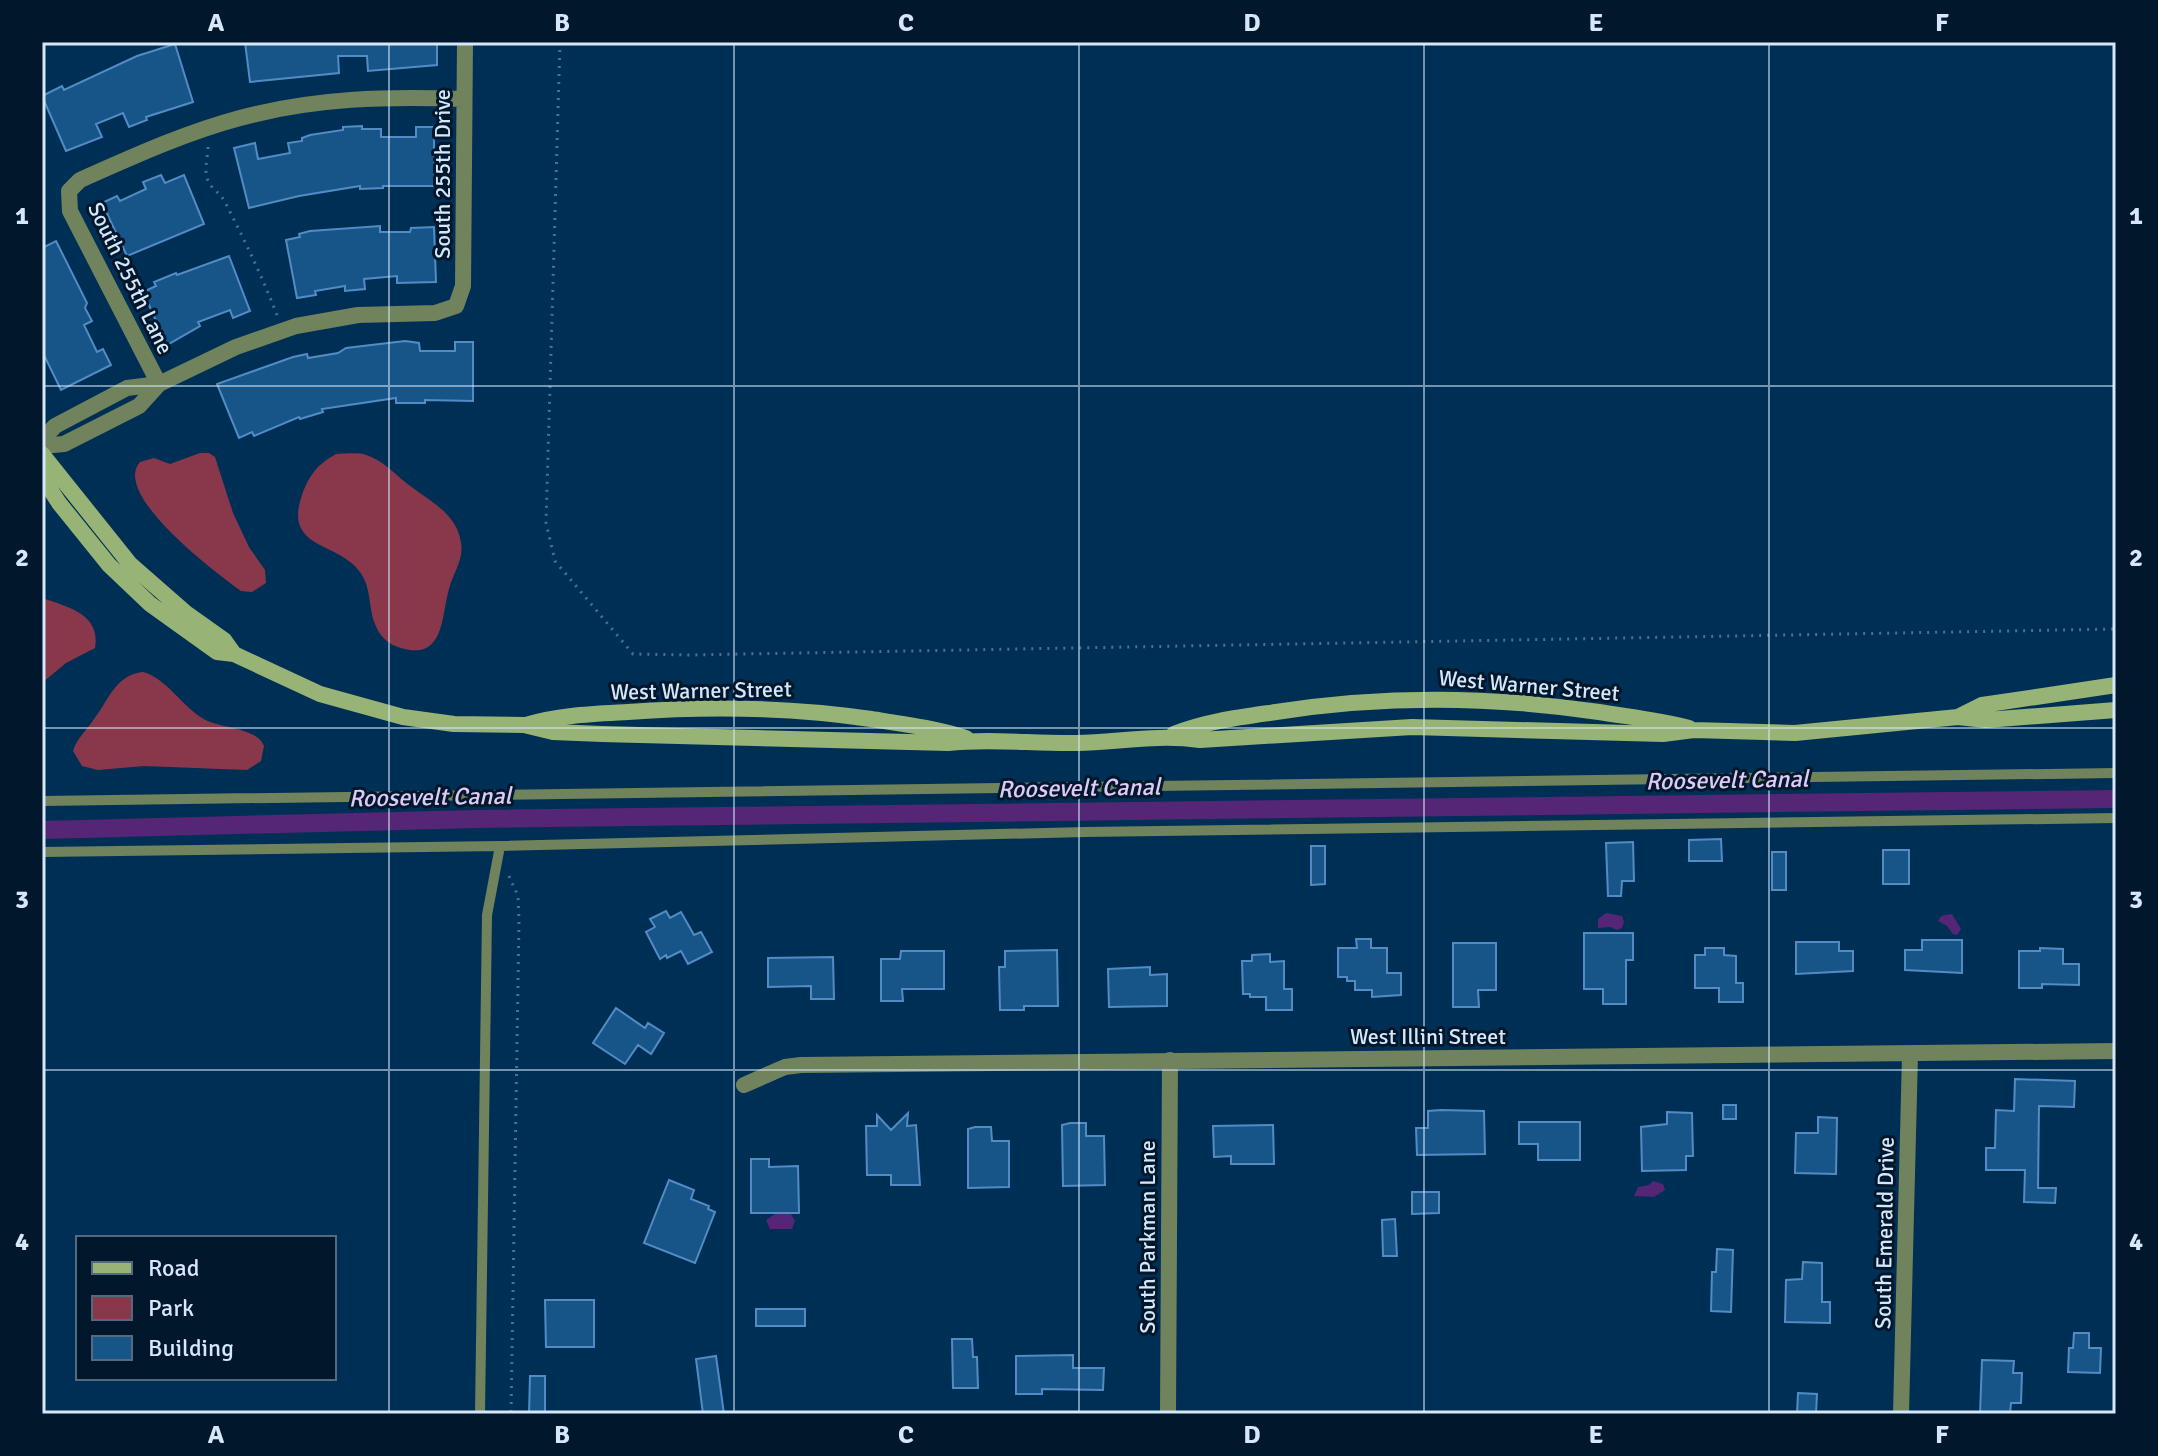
<svg xmlns="http://www.w3.org/2000/svg" width="2158" height="1456" viewBox="0 0 2158 1456" font-family="Signika,sans-serif">
	<style>
		.green { fill: #88384a }
		.water { fill: #552676 }
		.lines { fill: none; stroke-linecap: round; stroke-linejoin: round }
		.canal { stroke: #552676; stroke-width: 18 }
		.building { fill: #175589; stroke: #518cc4; stroke-width: 2 }
		.path { stroke: #4c708f; stroke-width: 3; stroke-dasharray: 2 6; stroke-linecap: butt }
		.lane { stroke: #71835c; stroke-width: 10 }
		.street { stroke: #71835c; stroke-width: 16 }
		.secondary { stroke: #97b375; stroke-width: 16 }
		.grid { fill: none; stroke: #d5e7f9; stroke-width: 2; stroke-opacity: 0.55 }
		.labels { text-anchor: middle; stroke-width: 6; stroke-linejoin: round; paint-order: stroke }
		.street-label { font-size: 22px; fill: #d5e7f9; stroke: #01172c }
		.water-label { font-size: 24px; font-style: italic; fill: #e0c9f5; stroke: #01172c }
		.neatline { fill: none; stroke: #d5e7f9; stroke-width: 3 }
		.grid-label { font-size: 26px; text-anchor: middle; font-weight: bold; fill: #d5e7f9 }
	</style>
	<rect width="100%" height="100%" fill="#002f55"/>
	<path class="green" d="M200 453H209L215 457 233 513 249 547 265 570 266 583 252 592 241 591C216 573 111 494 140 462L154 458 170 464Z
		M336 454C345 454 357 452 366 455 382 460 393 472 405 482 427 500 457 512 461 543 464 560 453 573 449 589 441 616 445 661 401 648 389 645 379 636 375 624 368 607 372 589 360 572 338 541 283 550 302 495 309 475 318 464 336 454Z
		M42 598C68 607 101 614 95 648L66 663 42 683Z
		M143 672C166 678 182 706 202 718 219 729 257 727 264 746L261 761 247 770 144 766 98 770 82 766 73 751C77 738 87 730 94 719 109 700 115 675 143 672Z"/>
	<path class="water" d="M1606 913 1622 916 1624 922 1622 928 1617 930 1610 927 1598 928V919Z
		M1952 914 1961 929 1957 935 1953 934 1947 926 1938 921 1941 916Z
		M1653 1181 1663 1184 1665 1190 1654 1197 1634 1196 1638 1187 1649 1185Z
		M775 1214H791L795 1221 792 1229H770L766 1220Z"/>
	<g class="lines">
		<path class="canal" d="M42 830 476 819 2116 799"/>
	</g>
	<path class="building" d="M245 42H437V65L368 71 367 56H338L339 73 250 82Z
		M175 44 193 102 146 117 147 120 129 127 123 113 96 124 102 137 66 151 42 96 62 86 64 90 137 56Z
		M362 126V129H381V137H416V127H434V186H383V188L360 189V186L299 196 249 208 234 148 255 143 258 159 290 153 288 143 302 141V138L310 135 343 130V127Z
		M161 175 165 183 184 175 204 224 127 256 102 203 117 196 120 201 146 189 143 182Z
		M380 226V232H410L411 228 434 227 436 282 397 283V276L364 279 365 289 345 291V286L315 291 316 295 297 298 286 240 300 237 299 234 310 231Z
		M56 241 87 303 85 308 92 321 84 325 97 352 103 349 111 365 61 390 42 351V248Z
		M229 256 250 311 233 318 230 310 198 322 200 326 167 345 143 292 156 286 154 282 176 273 177 275Z
		M405 341 419 343 420 351H455V342H473V401L425 400V403H396V398L322 409 323 412 300 419 299 417 254 436 252 432 239 438 217 384 293 357 307 354 308 358 338 353 346 348Z
		M1721 839 1722 861H1689V840Z
		M1633 842 1634 881H1622L1621 896H1608L1606 843Z
		M1311 846H1325V884L1311 885Z
		M1883 850H1909V884H1883Z
		M1772 852H1786V890H1772Z
		M666 911 670 918 681 912 694 935 701 932 712 952 688 964 681 951 667 958 666 955 660 959 646 932 655 927 650 919Z
		M1584 933H1633V960H1626V1004H1603V989H1584Z
		M1356 939H1371V948H1387V973H1401V995L1372 997V990H1355V981H1347V977H1338V948H1357Z
		M1922 940H1962V973L1905 970V950H1922Z
		M1796 942H1839V951H1853V971L1796 974Z
		M1453 943H1496V990H1478L1479 1007H1453Z
		M1705 948H1724V955L1736 956V983H1743V1002H1719V988H1695V955H1705Z
		M2040 948 2063 949V964H2079V985L2042 984V988H2019V951H2040Z
		M1057 950 1058 1006H1024V1010H1000L999 967H1005V951Z
		M901 951H944V989H902L903 1001H881V959H900Z
		M1270 954V962L1284 961V989H1292V1010H1266V997H1250V994H1243L1242 961H1252V955Z
		M833 957 834 999H811V986L768 987V958Z
		M1150 967V975L1167 974V1006L1109 1007 1108 969Z
		M616 1008 645 1028 648 1023 664 1033 651 1054 638 1045 625 1064 593 1043Z
		M2015 1079 2075 1081 2074 1107 2039 1106 2038 1188H2056L2055 1203 2024 1202 2025 1170H1986V1148H1995L1996 1110 2014 1111Z
		M1723 1105H1736V1119H1723Z
		M1441 1110 1484 1111 1485 1154 1417 1155 1416 1128H1428V1111Z
		M1667 1112 1692 1113 1693 1156H1686V1170L1642 1171 1641 1127 1667 1124Z
		M908 1113 907 1126 916 1125 920 1185H891V1175H867L866 1126H877V1115L891 1130Z
		M1818 1117 1837 1118 1836 1174 1795 1173 1796 1133H1818Z
		M1519 1122H1580V1160H1538V1144H1519Z
		M1070 1123H1086V1136H1104L1105 1185 1063 1186 1062 1125Z
		M1273 1125 1274 1164H1231V1156L1214 1157 1213 1126Z
		M975 1127H991L992 1141H1009V1187L968 1188V1129Z
		M751 1159H769V1167L798 1166 799 1213H751Z
		M669 1180 694 1190 691 1199 709 1206 708 1209 715 1212 695 1263 644 1243Z
		M1412 1192H1439V1213L1412 1214Z
		M1395 1219 1397 1256H1383L1382 1220Z
		M1717 1249 1733 1250 1731 1312 1711 1311 1712 1272H1716Z
		M1803 1262 1822 1263V1302H1830V1323L1785 1322 1786 1280 1802 1279Z
		M545 1300H594V1347H546Z
		M756 1309H805V1326H756Z
		M2074 1333H2089V1348H2101L2100 1373 2068 1372 2069 1348H2073Z
		M952 1339H972L973 1357H977L978 1388H953Z
		M1073 1355V1368H1104L1103 1390 1042 1389V1394H1016V1356Z
		M716 1356 724 1414H703L696 1359Z
		M1982 1360 2014 1361 2013 1373H2022L2021 1403H2011L2010 1414H1980Z
		M530 1376H545V1414H529Z
		M1798 1393 1817 1394 1816 1414H1797Z"/>
	<g class="lines">
		<path class="path" d="M560 42 546 523 555 561 633 654 689 655 2116 629
			M208 147C208 158 204 167 207 178 211 190 220 192 225 202 244 239 262 276 277 315
			M509 876 518 896 519 921 511 1414"/>
		<path class="lane" d="M42 801 2116 773
			M42 852 500 846 1085 832 2116 818
			M480 1414 487 915 500 846"/>
		<path class="street" d="M159 384 70 211 69 191 80 180C132 157 184 133 240 118 313 98 388 96 464 99
			M42 440 55 426 127 388 159 384 236 347 296 326 358 315 435 313 456 306 463 286 465 42
			M42 446 64 444 139 406 159 384
			M744 1085 785 1067 801 1065 2116 1051
			M1168 1414 1170 1060
			M1901 1414 1910 1054"/>
		<path class="secondary" d="M42 454 130 564 186 613 224 640 234 654
			M42 469 46 483 59 503 109 565 150 604 217 652 234 654 320 694 403 717 454 724 524 725 553 732 602 734 948 743C991 738 1034 744 1077 743 1119 742 1158 734 1200 740L1412 727 1663 734 1694 730 1795 733 1958 717 1986 720 2116 710
			M1958 717 1982 705 2116 685
			M526 725C559 715 593 714 628 712 710 706 790 707 871 719 903 724 935 728 966 738
			M1174 734C1207 721 1241 717 1276 712 1384 695 1490 696 1599 712 1629 717 1659 720 1689 728"/>
	</g>
	<path class="grid" d="M389 42V1414M734 42V1414M1079 42V1414M1424 42V1414M1769 42V1414M42 386H2116M42 728H2116M42 1070H2116"/>
	<g class="labels">
		<g class="street-label">
			<text transform="translate(442 174) rotate(-90)" y="8">South 255th Drive</text>
			<text transform="translate(131 278) rotate(64)" y="8">South 255th Lane</text>
			<text transform="translate(1529 685) rotate(5)" y="8">West Warner Street</text>
			<text transform="translate(701 690) rotate(-1)" y="8">West Warner Street</text>
			<text x="1428" y="1044">West Illini Street</text>
			<text transform="translate(1884 1233) rotate(-89)" y="8">South Emerald Drive</text>
			<text transform="translate(1147 1237) rotate(-90)" y="8">South Parkman Lane</text>
		</g>
		<g class="water-label">
			<text transform="translate(1727 780) rotate(-1)" y="8">Roosevelt Canal</text>
			<text transform="translate(1079 788) rotate(-1)" y="8">Roosevelt Canal</text>
			<text transform="translate(430 797) rotate(-1)" y="8">Roosevelt Canal</text>
		</g>
	</g>
	<rect width="2158" height="1456" fill="none" stroke="#01172c" stroke-width="88"/>
	<rect x="76" y="1236" width="260" height="144" fill="#01172c" stroke="#566a7e" stroke-width="2"/>
	<rect x="92" y="1262" width="40" height="12" fill="#97b375" stroke="#566a7e" stroke-width="2"/>
	<text x="148" y="1276" font-size="24" fill="#d5e7f9">Road</text>
	<rect x="92" y="1296" width="40" height="24" fill="#88384a" stroke="#566a7e" stroke-width="2"/>
	<text x="148" y="1316" font-size="24" fill="#d5e7f9">Park</text>
	<rect x="92" y="1336" width="40" height="24" fill="#175589" stroke="#566a7e" stroke-width="2"/>
	<text x="148" y="1356" font-size="24" fill="#d5e7f9">Building</text>
	<rect x="44" y="44" width="2070" height="1368" class="neatline"/>
	<g class="grid-label">
		<text x="216" y="31">A</text>
		<text x="562" y="31">B</text>
		<text x="906" y="31">C</text>
		<text x="1252" y="31">D</text>
		<text x="1596" y="31">E</text>
		<text x="1942" y="31">F</text>
		<text x="22" y="224">1</text>
		<text x="2136" y="224">1</text>
		<text x="22" y="566">2</text>
		<text x="2136" y="566">2</text>
		<text x="22" y="908">3</text>
		<text x="2136" y="908">3</text>
		<text x="22" y="1250">4</text>
		<text x="2136" y="1250">4</text>
		<text x="216" y="1443">A</text>
		<text x="562" y="1443">B</text>
		<text x="906" y="1443">C</text>
		<text x="1252" y="1443">D</text>
		<text x="1596" y="1443">E</text>
		<text x="1942" y="1443">F</text>
	</g>
</svg>
